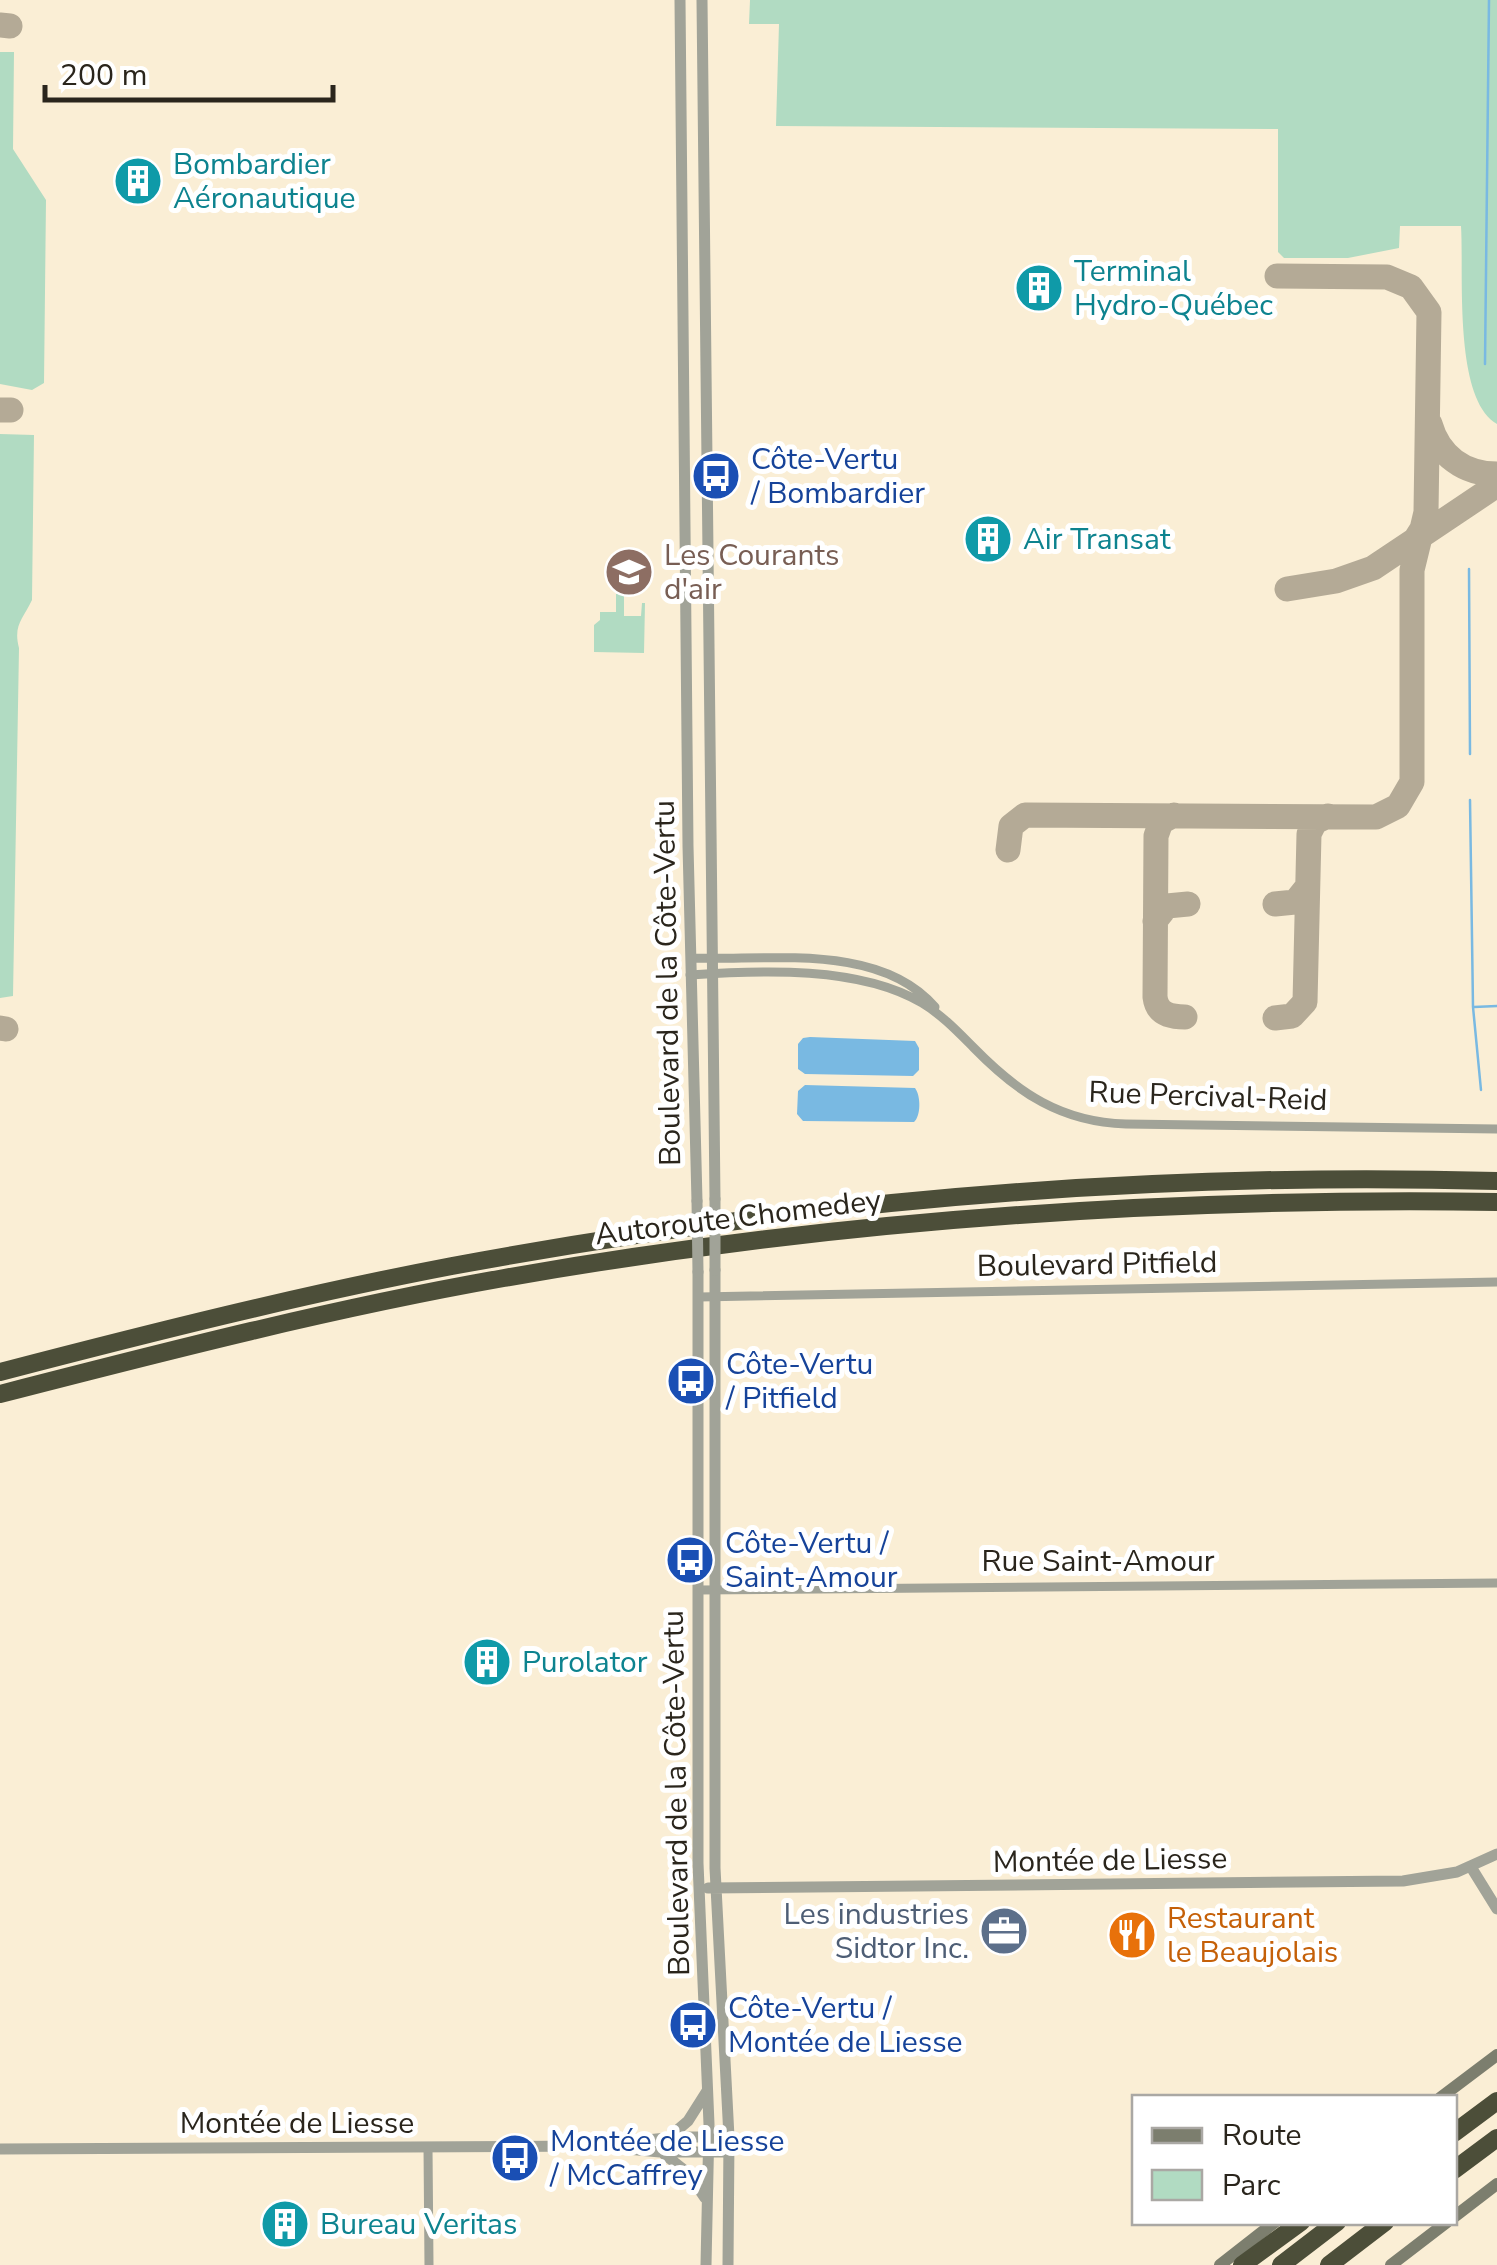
<svg xmlns="http://www.w3.org/2000/svg" width="1497" height="2265" viewBox="0 0 1497 2265" font-family="'Nunito Sans',sans-serif">
	<style>
		.green { fill: #b1dbc2 }
		.water { fill: #79b9e2 }
		.lines { fill: none; stroke-linecap: round; stroke-linejoin: round }
		.stream { stroke: #79b9e2; stroke-width: 2.5 }
		.taxiway { stroke: #b4aa96; stroke-width: 25 }
		.minor { stroke: #a1a398; stroke-width: 9 }
		.tertiary { stroke: #a1a398; stroke-width: 11 }
		.secondary { stroke: #7c7e6e; stroke-width: 12 }
		.motorway { stroke: #4c4e39; stroke-width: 18 }
		.tertiary-bridge { stroke: #a1a398; stroke-width: 11 }
		.labels { text-anchor: middle; stroke-width: 10; stroke-linejoin: round; paint-order: stroke }
		.culture-label { font-size: 30px; fill: #0d838f; stroke: #fff; text-anchor: start }
		.transit-label { font-size: 30px; fill: #164399; stroke: #fff; text-anchor: start }
		.education-label { font-size: 30px; fill: #785e54; stroke: #fff; text-anchor: start }
		.street-label { font-size: 30px; fill: #2a251c; stroke: #fff }
		.service-label { font-size: 30px; fill: #4e5e75; stroke: #fff; text-anchor: end }
		.food-label { font-size: 30px; fill: #c56008; stroke: #fff; text-anchor: start }
	</style>
	<rect width="100%" height="100%" fill="#faeed5"/>
	<path class="green" d="M750 0H1497V424C1453 399 1464 273 1461 226H1400L1399 248 1348 258H1284L1278 252V129L776 126 779 24H749Z
		M0 52H14L13 149 46 200 44 383 32 390 0 384Z
		M0 434 34 435 32 600C23 619 13 625 19 648L13 996 0 998Z
		M616 594H624V616H641L642 603H645L644 653 594 652V625L600 620V612H616Z"/>
	<path class="water" d="M810 1037 915 1041 919 1048V1070L913 1076 805 1074 798 1069V1044L803 1038Z
		M805 1085 915 1088C921 1096 921 1116 914 1122L803 1121 797 1114 798 1091Z"/>
	<g class="lines">
		<path class="stream" d="M1485 364 1489 0
			M1469 569 1470 754
			M1470 800 1473 1007 1481 1090
			M1474 1007 1497 1006"/>
		<path class="taxiway" d="M0 25 10 26
			M1277 276 1387 277 1411 287 1429 312 1426 512 1422 529 1415 540
			M0 410H11
			M1430 424C1439 456 1464 474 1497 474
			M1287 589 1336 581 1373 568 1497 485
			M1174 815 1161 822 1156 836 1155 997C1157 1014 1170 1017 1185 1017
			M1008 850 1011 826 1025 815 1376 817 1398 806 1412 782V570L1422 529
			M1275 904 1295 902 1307 887
			M1155 921 1167 906 1188 904
			M1275 1018 1292 1016 1305 1002 1309 834 1315 822 1328 816
			M0 1028 6 1029"/>
		<path class="minor" d="M691 958C768 961 879 942 935 1007
			M690 975C761 970 860 966 922 1003 942 1015 958 1032 974 1048 1018 1093 1061 1122 1126 1124L1497 1129
			M699 1297 1497 1282
			M699 1590 1497 1583
			M428 2147 429 2265"/>
		<path class="tertiary" d="M680 0 688 846 697 1201
			M702 0 715 1199
			M715 1270V1868L729 2137 728 2265
			M698 1272V1863L709 2124 706 2265
			M1471 1867 1497 1909
			M708 1888 1403 1881 1457 1872 1497 1854
			M668 2138 688 2121 707 2091
			M618 2143 676 2137H729
			M0 2149 594 2146 660 2152H729
			M664 2154 688 2173 705 2198"/>
		<path class="secondary" d="M1440 2098 1497 2055
			M1454 2217 1497 2184
			M1220 2265 1275 2222
			M1391 2265 1447 2222"/>
		<path class="motorway" d="M0 1372C150 1333 300 1295 452 1266 796 1202 1147 1171 1497 1181
			M0 1394C167 1351 334 1308 504 1278 833 1220 1164 1197 1497 1202
			M1454 2133 1497 2101
			M1454 2170 1497 2138
			M1242 2265 1301 2222
			M1281 2265 1337 2222
			M1329 2265 1385 2222"/>
		<path class="tertiary-bridge" d="M715 1199V1270
			M697 1201 698 1272"/>
	</g>
	<defs>
		<g id="building-disc" transform="scale(2.5)"><circle r="9.5" fill="#0f9aa8" stroke="#fff"/><path d="M-4-6H4V6H1V3H-1V6H-4ZM-2.5-4.3h1.7v1.8h-1.7ZM.8-4.3h1.7v1.8H.8ZM-2.5-1h1.7V.8h-1.7ZM.8-1h1.7V.8H.8Z" fill="#fff"/></g>
		<g id="bus-disc" transform="scale(2.5)"><circle r="9.5" fill="#1a4fb4" stroke="#fff"/><path d="M-5-6H5V4H4V6H2V4H-2V6H-4V4H-5ZM-3.5-4V0h7V-4ZM-3.5 1.2v1.5H-2V1.2ZM2 1.2v1.5H3.5V1.2Z" fill="#fff"/></g>
		<g id="school-disc" transform="scale(2.5)"><circle r="9.5" fill="#8d6e63" stroke="#fff"/><path d="M0-5L7-2L0 1L-7-2ZM-4 1L0 2.5L4 1V4Q0 6-4 4Z" fill="#fff"/></g>
		<g id="office-disc" transform="scale(2.5)"><circle r="9.5" fill="#5c6f8a" stroke="#fff"/><path d="M-6-3h4V-5.5h4V-3h4V5H-6ZM-1-4.5V-3h2v-1.5ZM-6 0V1H6V0Z" fill="#fff"/></g>
		<g id="restaurant-disc" transform="scale(2.5)"><circle r="9.5" fill="#e8710a" stroke="#fff"/><path d="M-5-6h1v4h1v-4h1v4h1v-4h1v5L-1.5 .5V6h-2V.5L-5-1ZM5-6V6H3V1.5H1.5Q1.5-4 5-6Z" fill="#fff"/></g>
	</defs>
	<g fill-rule="evenodd">
		<use href="#building-disc" x="138" y="181"/>
		<use href="#building-disc" x="1039" y="288"/>
		<use href="#bus-disc" x="716" y="476"/>
		<use href="#building-disc" x="988" y="539"/>
		<use href="#school-disc" x="629" y="572"/>
		<use href="#bus-disc" x="691" y="1381"/>
		<use href="#bus-disc" x="690" y="1560"/>
		<use href="#building-disc" x="487" y="1662"/>
		<use href="#office-disc" x="1004" y="1931"/>
		<use href="#restaurant-disc" x="1132" y="1935"/>
		<use href="#bus-disc" x="693" y="2025"/>
		<use href="#bus-disc" x="515" y="2158"/>
		<use href="#building-disc" x="285" y="2224"/>
	</g>
	<g class="labels">
		<g class="culture-label">
			<text x="173" y="174">Bombardier<tspan x="173" dy="34">Aéronautique</tspan></text>
			<text x="1074" y="281">Terminal<tspan x="1074" dy="34">Hydro-Québec</tspan></text>
			<text x="1023" y="549">Air Transat</text>
			<text x="522" y="1672">Purolator</text>
			<text x="320" y="2234">Bureau Veritas</text>
		</g>
		<g class="transit-label">
			<text x="751" y="469">Côte-Vertu<tspan x="751" dy="34">/ Bombardier</tspan></text>
			<text x="726" y="1374">Côte-Vertu<tspan x="726" dy="34">/ Pitfield</tspan></text>
			<text x="725" y="1553">Côte-Vertu /<tspan x="725" dy="34">Saint-Amour</tspan></text>
			<text x="728" y="2018">Côte-Vertu /<tspan x="728" dy="34">Montée de Liesse</tspan></text>
			<text x="550" y="2151">Montée de Liesse<tspan x="550" dy="34">/ McCaffrey</tspan></text>
		</g>
		<g class="education-label">
			<text x="664" y="565">Les Courants<tspan x="664" dy="34">d'air</tspan></text>
		</g>
		<g class="street-label">
			<text transform="translate(667 983) rotate(-91)" y="10">Boulevard de la Côte-Vertu</text>
			<text transform="translate(1208 1096) rotate(2)" y="10">Rue Percival-Reid</text>
			<text transform="translate(738 1217) rotate(-7)" y="10">Autoroute Chomedey</text>
			<text transform="translate(1097 1264) rotate(-1)" y="10">Boulevard Pitfield</text>
			<text x="1098" y="1571">Rue Saint-Amour</text>
			<text transform="translate(676 1793) rotate(-91)" y="10">Boulevard de la Côte-Vertu</text>
			<text transform="translate(1110 1860) rotate(-1)" y="10">Montée de Liesse</text>
			<text x="297" y="2133">Montée de Liesse</text>
		</g>
		<g class="service-label">
			<text x="969" y="1924">Les industries<tspan x="969" dy="34">Sidtor Inc.</tspan></text>
		</g>
		<g class="food-label">
			<text x="1167" y="1928">Restaurant<tspan x="1167" dy="34">le Beaujolais</tspan></text>
		</g>
	</g>
	<rect x="1132" y="2095" width="325" height="130" fill="#ffffff" stroke="#aaa8a4" stroke-width="2.5"/>
	<rect x="1152" y="2128" width="50" height="15" fill="#7c7e6e" stroke="#aaa8a4" stroke-width="2.5"/>
	<text x="1222" y="2145" font-size="30" fill="#2a251c">Route</text>
	<rect x="1152" y="2170" width="50" height="30" fill="#b1dbc2" stroke="#aaa8a4" stroke-width="2.5"/>
	<text x="1222" y="2195" font-size="30" fill="#2a251c">Parc</text>
	<path d="M45 85v15h288v-15" fill="none" stroke="#2a251c" stroke-width="5"/>
	<text x="60" y="85" font-size="30" fill="#2a251c" stroke="#ffffff" stroke-width="8" paint-order="stroke">200 m</text>
</svg>
